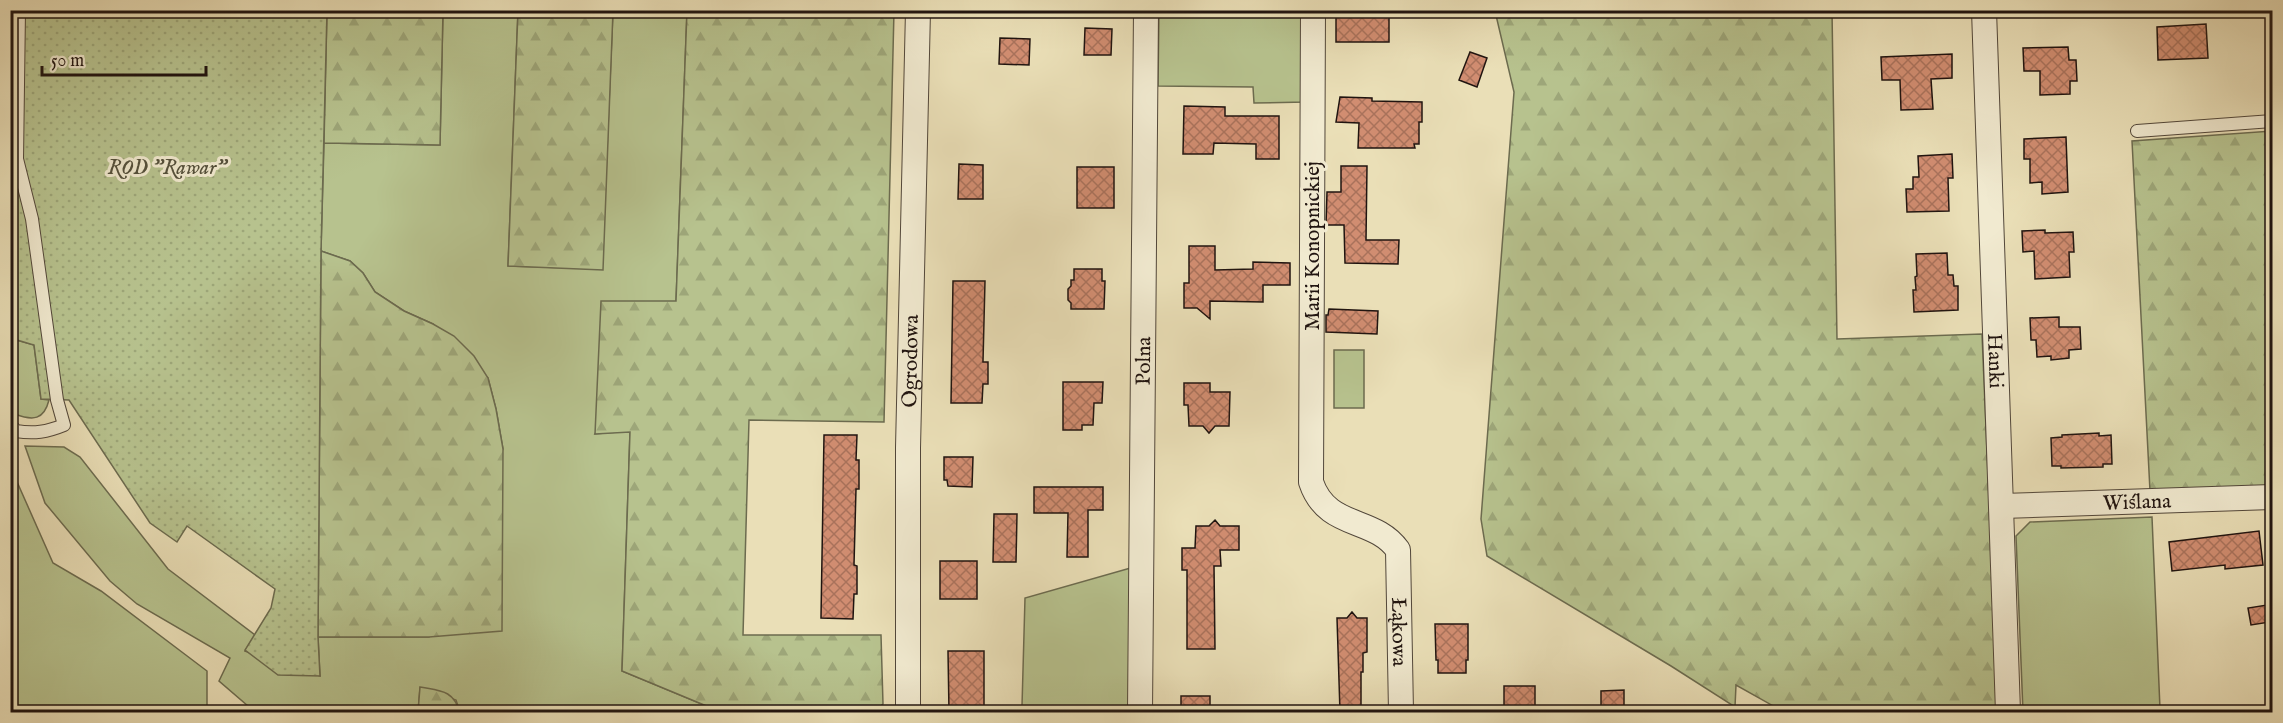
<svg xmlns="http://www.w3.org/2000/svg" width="2283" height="723" viewBox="0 0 2283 723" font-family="'IM FELL English',serif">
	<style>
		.grass { fill: #b7c28e; stroke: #6c6b4f; stroke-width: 1.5 }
		.forest { fill: url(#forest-firs); stroke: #6c6b4f; stroke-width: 1.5 }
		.garden { fill: url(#garden-dots); stroke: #6c6b4f; stroke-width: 1.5 }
		.building { fill: url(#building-cross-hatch); stroke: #201410; stroke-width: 1.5 }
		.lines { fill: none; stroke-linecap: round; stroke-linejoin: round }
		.service-casing { stroke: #52473a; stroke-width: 14 }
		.minor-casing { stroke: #52473a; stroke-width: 26 }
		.service { stroke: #f1ead0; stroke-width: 12 }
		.minor { stroke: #f1ead0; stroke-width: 24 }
		.labels { text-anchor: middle; stroke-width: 6; stroke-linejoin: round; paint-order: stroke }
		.park-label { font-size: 21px; font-style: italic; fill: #55513c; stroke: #f1ead0 }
		.street-label { font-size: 21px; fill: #201410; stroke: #f1ead0 }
	</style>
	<defs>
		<pattern id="forest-firs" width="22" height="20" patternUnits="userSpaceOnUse" patternTransform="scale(1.5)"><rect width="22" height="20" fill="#b7c28e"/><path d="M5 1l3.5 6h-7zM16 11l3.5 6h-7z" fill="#9da679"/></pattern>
		<pattern id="garden-dots" width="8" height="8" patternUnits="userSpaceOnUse" patternTransform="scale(1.5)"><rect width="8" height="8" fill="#b7c28e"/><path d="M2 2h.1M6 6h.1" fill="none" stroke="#9da679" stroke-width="1.8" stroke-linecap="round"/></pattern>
		<pattern id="building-cross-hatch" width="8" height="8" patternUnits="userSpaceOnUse" patternTransform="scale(1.5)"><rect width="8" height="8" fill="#d18d71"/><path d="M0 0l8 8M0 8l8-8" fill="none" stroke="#a9725b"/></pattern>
	</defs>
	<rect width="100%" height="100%" fill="#eadfb7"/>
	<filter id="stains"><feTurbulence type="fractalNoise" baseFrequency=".00333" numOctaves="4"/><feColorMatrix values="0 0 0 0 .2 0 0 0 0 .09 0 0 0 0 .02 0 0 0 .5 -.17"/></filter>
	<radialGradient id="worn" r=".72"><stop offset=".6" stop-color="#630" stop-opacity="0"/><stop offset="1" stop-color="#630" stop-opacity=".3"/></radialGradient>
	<path class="grass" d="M443 11H518L508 266 602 269 613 11H687L676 301 595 434 630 431 622 671 721 712H460L456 700 420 688 418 712H255L219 681 230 658 137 604 110 581 45 503 25 446 64 447 80 457 168 569 255 635 245 651 320 676 318 637H429L503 449 496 409 488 378 433 324 404 311 375 292 363 273 350 261 321 251 324 143 440 145Z
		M1159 11H1305L1306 102 1254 103 1253 87 1158 86Z
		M10 330 17 340 34 345 41 399 49 400C44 420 33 421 15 414L11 405Z
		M1334 350H1364V408H1334Z
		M10 466 53 563 101 591 207 671V712H11Z
		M2152 517 2160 709 2023 712 2016 536 2030 522Z
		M1134 567V707L1022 706 1025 598Z"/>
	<path class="forest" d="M327 11H443L440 145 324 143Z
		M518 11H613L603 270 508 266Z
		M687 11H894L884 422 749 420 743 635H881L883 704 874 712H721L622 671 630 432 595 434 601 301H676Z
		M1495 11H1832L1837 339 1982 334 1998 712H1784L1736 685 1735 707 1671 666 1487 556 1481 519 1514 92Z
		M2272 131V488L2150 491 2132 141Z
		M321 251 350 261 363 273 375 292 404 311 433 324 454 336 474 356 488 378 496 409 503 449 502 631 429 637H318Z
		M420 687C441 691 453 690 460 712H418Z"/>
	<path class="garden" d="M10 11H327L321 251 318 637 320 676 278 675 245 650 271 608 275 589 187 526 177 542 150 523 69 400 41 399 34 345 17 340 11 330Z"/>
	<path class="building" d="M1336 14 1389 15V42H1336Z
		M2206 24 2208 58 2158 60 2157 27Z
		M1085 28 1112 29 1111 55H1084Z
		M1000 38 1030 39 1029 65 999 64Z
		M2068 47 2069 60H2076L2077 81H2070V94L2040 95V71H2024L2023 48Z
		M1470 52 1487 58 1477 87 1459 80Z
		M1952 54V78L1931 79 1933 109 1901 110 1900 80H1882L1881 57Z
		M1340 97 1372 98V101L1422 102V122H1419V144H1414L1415 148H1358L1359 123 1336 122Z
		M1184 106 1225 107V116H1279V159H1256V144L1214 143 1213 154H1183Z
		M2066 137 2068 192 2042 194V182L2030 183V159H2024V139Z
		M1952 154 1953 178H1948L1949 211 1907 212 1906 189H1913V177H1919L1918 156Z
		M959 164 983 165V199H958Z
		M1341 166H1367L1366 240H1399L1398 264 1345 263 1344 225H1326L1327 192H1341Z
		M1077 167H1114V208H1077Z
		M2045 230V233L2073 232 2074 252H2069L2070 277 2035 279 2034 251 2023 252 2022 231Z
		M1189 246H1215V270L1253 269V262L1290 263V285H1263V302L1210 301V319L1197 308H1184V283H1189Z
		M1947 253 1948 275H1953L1954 286H1958V310L1914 312 1913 290H1916L1915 277 1917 276 1916 254Z
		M1074 269H1102V281H1105L1104 309H1071V303L1068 300V289L1071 286V280H1074Z
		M953 281H985L983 362H988V384H983L982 403H951Z
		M1329 309 1378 311 1377 334 1326 332V315H1328Z
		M2059 317V327H2080L2081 349 2069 350V358L2051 360V356L2037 357 2036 340H2031L2030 318Z
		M1063 382H1103L1102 403H1094L1093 425H1082V430H1063Z
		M1184 383H1210V392H1230L1229 426H1215L1209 433 1203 426H1189L1188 405H1184Z
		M2099 433V436L2111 435 2112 464H2103V467L2061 468V466H2052L2051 438 2062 437V435Z
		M824 435H857L856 460H859V489H856L854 565 857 566V594H854L853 619 821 618Z
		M944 457H973L972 487 948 486 947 480H944Z
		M1034 487H1103V510H1088V557H1067L1068 513H1034Z
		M994 514H1017L1016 562H993Z
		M1215 520 1220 526H1239V550H1220L1221 566H1214L1215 649H1187V570H1182V548H1195L1196 526H1209Z
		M2259 531 2263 565 2225 569V565L2172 571 2169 542Z
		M940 561H977V599H940Z
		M2267 605 2270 622 2251 625 2248 608Z
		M1352 612 1357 618H1367V652L1363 653V672H1361V712H1340L1337 618H1347Z
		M1435 624H1468V660H1466V673H1438V660H1436Z
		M948 651H984V712H949Z
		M1504 686H1535V711L1504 712Z
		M1624 690V712H1601V691Z
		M1181 696H1210V712H1181Z"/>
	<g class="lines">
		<g class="service-casing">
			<path id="service" d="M2137 131 2272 121
				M10 424 16 431C34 434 47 432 64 425L57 400 32 219 17 159 19 10"/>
		</g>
		<g class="minor-casing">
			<g id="minor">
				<path id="s1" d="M1313 10 1311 482C1327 530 1374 516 1398 550L1401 712"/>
				<path id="s2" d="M1984 10 2008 712"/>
				<path id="s3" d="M2002 506 2272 497"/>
				<path id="s4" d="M908 712V448L918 10"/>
				<path id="s5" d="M1140 712 1146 10"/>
			</g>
		</g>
		<use href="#service" class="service"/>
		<use href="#minor" class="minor"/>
	</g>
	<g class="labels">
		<g class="park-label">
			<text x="167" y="174">ROD "Rawar"</text>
		</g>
		<g class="street-label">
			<text transform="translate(1312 246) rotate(-90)" y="7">Marii Konopnickiej</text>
			<text dy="7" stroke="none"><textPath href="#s4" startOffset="351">Ogrodowa</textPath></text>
			<text dy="7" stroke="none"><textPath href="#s2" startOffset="351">Hanki</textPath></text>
			<text dy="7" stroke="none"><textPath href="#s5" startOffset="351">Polna</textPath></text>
			<text dy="7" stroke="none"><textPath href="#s3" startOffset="135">Wiślana</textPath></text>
			<text dy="7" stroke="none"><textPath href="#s1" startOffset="668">Łąkowa</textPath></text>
		</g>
	</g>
	<rect width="2283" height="723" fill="none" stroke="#eadfb7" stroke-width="36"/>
	<rect x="12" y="12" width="2259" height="699" fill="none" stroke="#201410" stroke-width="3"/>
	<rect x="18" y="18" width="2247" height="687" fill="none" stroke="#201410" stroke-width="1.5"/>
	<path d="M42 66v9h164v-9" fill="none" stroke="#201410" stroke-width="3"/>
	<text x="51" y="66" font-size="18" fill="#201410" stroke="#f1ead0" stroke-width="4.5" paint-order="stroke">50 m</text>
	<rect width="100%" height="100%" filter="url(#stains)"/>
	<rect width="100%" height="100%" fill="url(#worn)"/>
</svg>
